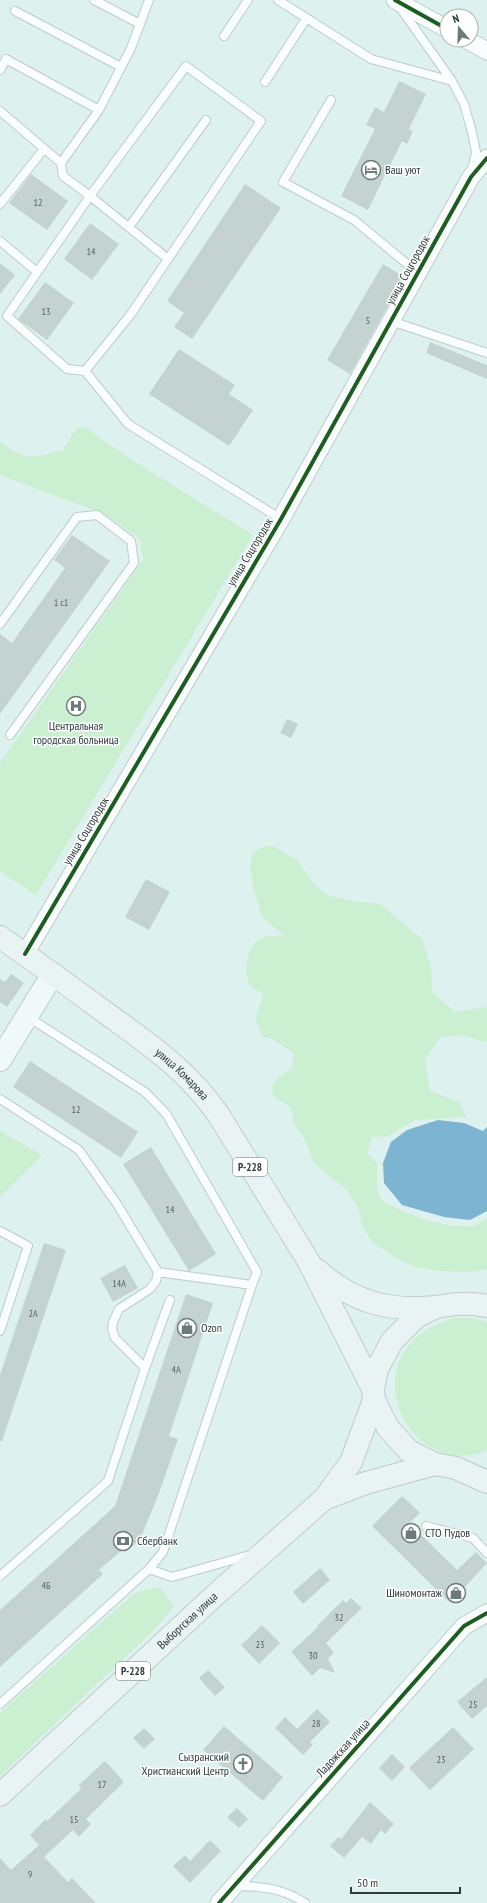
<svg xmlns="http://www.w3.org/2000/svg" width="487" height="1903" viewBox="0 0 487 1903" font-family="'PT Sans Narrow',sans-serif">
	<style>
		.green { fill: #cbefd1 }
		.water { fill: #7cb4d1 }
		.building { fill: #c5d3d0 }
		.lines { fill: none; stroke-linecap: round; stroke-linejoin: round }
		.lane-casing { stroke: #bcccca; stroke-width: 10 }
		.street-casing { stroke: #bcccca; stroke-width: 19 }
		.secondary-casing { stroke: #bcccca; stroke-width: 24 }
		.primary-casing { stroke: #c1cbca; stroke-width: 24 }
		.lane { stroke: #fafdfd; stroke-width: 8 }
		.street { stroke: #fafdfd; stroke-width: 17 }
		.secondary { stroke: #f1f8f8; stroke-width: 22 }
		.primary { stroke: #e9f3f4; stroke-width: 22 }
		.cycleway-casing { stroke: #fff; stroke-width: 6 }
		.cycleway { stroke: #1b5e20; stroke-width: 4 }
		.labels { text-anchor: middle; stroke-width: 3; stroke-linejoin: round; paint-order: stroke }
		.number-label { font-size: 10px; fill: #536160 }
		.shield { fill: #fff; stroke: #6c7675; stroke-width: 1 }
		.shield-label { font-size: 11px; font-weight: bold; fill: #2d3b3a }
		.poi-label { font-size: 12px; fill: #2d3b3a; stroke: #fff; text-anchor: start }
		.street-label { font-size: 12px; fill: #2d3b3a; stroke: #fff }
	</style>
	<rect width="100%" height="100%" fill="#ddf1ef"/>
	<path class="green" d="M85 427 126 456 253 535 36 895 0 872V763L143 560 140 539 104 514 0 475V442C28 462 31 458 63 450L76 429Z
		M271 845 297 860 316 886 329 896 359 902 380 904 422 939 431 968 432 992 455 1012 487 1007V1042L460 1035 439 1038 425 1059 430 1091 459 1102 466 1117 415 1120 388 1136 372 1137 367 1153 377 1163V1190L382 1201C405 1213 446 1230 473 1226 478 1225 483 1221 487 1219V1269L471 1272 438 1271 416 1267 396 1258 372 1242 362 1226 360 1212 347 1190 314 1163 306 1142 294 1123 291 1107 274 1097 271 1087 279 1077 292 1068 294 1053 272 1039 264 1037C249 1016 260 1014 263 993 258 991 253 989 250 985 243 973 247 943 262 938 268 935 277 937 284 936L261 915 253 885 250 865 253 853 261 848Z
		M0 1131 42 1155 0 1197Z
		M454 1318H473L487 1322V1450C408 1484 343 1350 454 1318Z
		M159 1587 174 1606 155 1629 0 1776V1713L129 1598 137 1592Z"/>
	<path class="water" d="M438 1120 464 1123 483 1131 487 1127V1211L470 1220 444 1217 402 1205 384 1183 383 1163 391 1142 407 1130Z"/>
	<path class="building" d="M399 81 426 94 409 129 413 131 407 144 402 141 368 210 341 196 375 129 366 125 375 107 384 112Z
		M31 174 68 201 47 230 9 203Z
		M245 184 281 208 192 339 174 327 184 313 167 301Z
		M90 223 119 244 92 280 64 259Z
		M0 263 15 275 0 294Z
		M383 264 404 277 350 374 327 360Z
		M45 282 74 303 47 340 18 319Z
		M430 342 487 365V379L426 353Z
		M179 349 235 385 229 394 253 410 229 446 149 394Z
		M72 535 110 561 0 714V634L12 643 65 568 54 560Z
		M287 719 298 724 291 738 280 733Z
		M146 879 170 892 149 930 125 917Z
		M11 974 24 983 7 1007 0 1002V979L5 982Z
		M30 1061 138 1132 121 1158 13 1087Z
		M151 1147 216 1254 189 1271 123 1164Z
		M44 1243 66 1250 2 1441H0V1375Z
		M125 1265 138 1288 113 1302 100 1278Z
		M186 1294 213 1303 169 1436 178 1439 158 1496 140 1539 132 1547 129 1544 99 1570 103 1574 0 1667V1610L115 1506Z
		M402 1496 420 1513 409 1523 457 1570 476 1552 487 1563 450 1603 372 1526Z
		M320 1568 330 1580 303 1604 293 1592Z
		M351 1598 362 1608 326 1643 334 1653 328 1658 335 1673 320 1668 312 1676 291 1652 318 1627 317 1626 343 1600 346 1603Z
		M262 1625 280 1643 259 1664 241 1645Z
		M208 1670 225 1687 215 1696 199 1678Z
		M487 1677V1706L472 1719 457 1702Z
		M317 1709 330 1722 310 1742 313 1745 303 1755 275 1728 285 1717 297 1729Z
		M224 1726 283 1777 263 1801 203 1750Z
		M453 1727 474 1749 430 1790 409 1768Z
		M144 1728 155 1739 144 1749 133 1738Z
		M392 1754 405 1767 392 1781 379 1768Z
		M105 1761 124 1782 86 1819 91 1824 79 1837 73 1830 44 1857 68 1882 72 1878 96 1903H0V1858L11 1870 39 1845 30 1835 46 1819 47 1821 81 1789 79 1785Z
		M370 1802 394 1824 385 1834 381 1830 371 1844 362 1837 344 1858 330 1846 338 1837 341 1839Z
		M237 1808 248 1819 239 1828 227 1817Z
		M210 1840 221 1851 190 1883 173 1866 185 1855 190 1861Z"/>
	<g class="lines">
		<g class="lane-casing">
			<path id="lane" d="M94 0 140 24
				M149 0 131 48 99 110 61 163 63 176 90 196 186 66 261 121 131 314 85 371 128 424 281 519
				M278 0 371 59 452 81
				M401 9 452 81 464 104 472 132 476 152 472 170
				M15 11 121 67
				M224 36 248 0
				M0 70 6 59 99 110
				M265 82 306 19
				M331 100 283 182 354 220 418 273
				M0 111 61 163
				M0 204 44 149
				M129 227 206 120
				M0 241 37 272
				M391 321 487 353
				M85 371 67 369 7 316 90 196 168 259
				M0 624 77 517 97 515 131 541 134 563 10 735
				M28 1017 145 1092 156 1103 167 1115 257 1272 252 1285
				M0 1099 79 1150 117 1204 158 1272 252 1285 163 1552 149 1569 0 1704
				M0 1231 28 1246 0 1331
				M145 1368 170 1300
				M426 1526 473 1538 487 1553
				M149 1569 172 1577 250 1555
				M0 1576 108 1481 145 1368 115 1338 112 1329 113 1322 119 1309 150 1289 156 1281 158 1272
				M234 1886C260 1886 283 1888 305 1903"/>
		</g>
		<g class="street-casing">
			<path id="street" d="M395 0 447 29
				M467 40 487 51
				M25 954 281 519 471 177 487 158
				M219 1903 464 1626 487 1613"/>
		</g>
		<g class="secondary-casing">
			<path id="secondary" d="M0 1060 53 974"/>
		</g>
		<g class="primary-casing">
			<g id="primary">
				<path id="s1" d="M0 937C36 962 71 987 106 1013 150 1045 186 1069 218 1114L309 1262 373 1389"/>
				<path d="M317 1270C352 1302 389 1312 436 1307 454 1304 469 1302 487 1306"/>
				<path d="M436 1307 416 1317 392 1341 377 1369 373 1389 374 1400 388 1428 409 1451 435 1464 456 1468 487 1482"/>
				<path d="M324 1499 366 1483 435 1464"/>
				<path id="s2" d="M0 1795 213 1597 324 1499 351 1462 374 1400"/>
			</g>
		</g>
		<use href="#lane" class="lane"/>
		<use href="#street" class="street"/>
		<use href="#secondary" class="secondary"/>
		<use href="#primary" class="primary"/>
		<g class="cycleway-casing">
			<path id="cycleway" d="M395 0 447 29
				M25 954 281 519 471 177 487 158
				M219 1903 464 1626 487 1613"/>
		</g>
		<use href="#cycleway" class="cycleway"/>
	</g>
	<defs>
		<g id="hotel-ring" transform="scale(1)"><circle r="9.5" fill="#fff" stroke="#6b7b79" stroke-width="1.5"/><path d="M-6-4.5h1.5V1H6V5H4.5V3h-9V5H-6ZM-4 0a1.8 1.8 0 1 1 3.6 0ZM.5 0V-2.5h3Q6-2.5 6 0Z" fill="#6b7b79"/></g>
		<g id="hospital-ring" transform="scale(1)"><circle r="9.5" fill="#fff" stroke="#6b7b79" stroke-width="1.5"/><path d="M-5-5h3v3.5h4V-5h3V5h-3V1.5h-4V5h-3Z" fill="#6b7b79"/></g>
		<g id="shop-ring" transform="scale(1)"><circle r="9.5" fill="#fff" stroke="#6b7b79" stroke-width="1.5"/><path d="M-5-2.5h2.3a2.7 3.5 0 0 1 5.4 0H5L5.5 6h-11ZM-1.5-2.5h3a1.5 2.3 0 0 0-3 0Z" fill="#6b7b79"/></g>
		<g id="bank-ring" transform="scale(1)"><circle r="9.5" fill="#fff" stroke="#6b7b79" stroke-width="1.5"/><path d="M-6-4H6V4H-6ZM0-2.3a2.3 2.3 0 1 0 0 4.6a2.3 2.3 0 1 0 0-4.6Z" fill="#6b7b79"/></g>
		<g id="church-ring" transform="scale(1)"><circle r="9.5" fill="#fff" stroke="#6b7b79" stroke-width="1.5"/><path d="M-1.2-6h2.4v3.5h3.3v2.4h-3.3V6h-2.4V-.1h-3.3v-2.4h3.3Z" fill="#6b7b79"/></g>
	</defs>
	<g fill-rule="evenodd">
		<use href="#hotel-ring" x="371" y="170"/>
		<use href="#hospital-ring" x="76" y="706"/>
		<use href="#shop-ring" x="187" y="1328"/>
		<use href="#shop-ring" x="411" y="1533"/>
		<use href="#bank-ring" x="123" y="1541"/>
		<use href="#shop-ring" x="456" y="1593"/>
		<use href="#church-ring" x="243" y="1764"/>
	</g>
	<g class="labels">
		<g class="number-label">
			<text x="38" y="206">12</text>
			<text x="91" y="255">14</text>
			<text x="46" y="315">13</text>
			<text x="368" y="324">5</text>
			<text x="61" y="606">1 с1</text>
			<text x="76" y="1113">12</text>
			<text x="170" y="1213">14</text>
			<text x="119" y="1287">14А</text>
			<text x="33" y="1317">2А</text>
			<text x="176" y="1373">4А</text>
			<text x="46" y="1589">4Б</text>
			<text x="339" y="1621">32</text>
			<text x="260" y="1648">23</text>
			<text x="313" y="1659">30</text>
			<text x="473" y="1708">25</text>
			<text x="316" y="1727">28</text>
			<text x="441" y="1763">23</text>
			<text x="102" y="1788">17</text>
			<text x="74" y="1823">15</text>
			<text x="30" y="1878">9</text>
		</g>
		<g class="shield">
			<rect x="233" y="1158" width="34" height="18" rx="3"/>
			<rect x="116" y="1662" width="34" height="18" rx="3"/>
		</g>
		<g class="shield-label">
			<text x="250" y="1171">Р-228</text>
			<text x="133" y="1675">Р-228</text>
		</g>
		<g class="poi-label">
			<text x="385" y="174">Ваш уют</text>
			<text x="76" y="730" text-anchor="middle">Центральная<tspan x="76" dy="14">городская больница</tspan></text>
			<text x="201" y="1332">Ozon</text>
			<text x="425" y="1537">СТО Пудов</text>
			<text x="137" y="1545">Сбербанк</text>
			<text x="442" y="1597" text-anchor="end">Шиномонтаж</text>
			<text x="229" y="1761" text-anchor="end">Сызранский<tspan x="229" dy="14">Христианский Центр</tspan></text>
		</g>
		<g class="street-label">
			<text transform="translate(408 270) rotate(-61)" y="4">улица Соцгородок</text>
			<text transform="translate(250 552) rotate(-59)" y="4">улица Соцгородок</text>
			<text transform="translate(86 831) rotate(-59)" y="4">улица Соцгородок</text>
			<text dy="4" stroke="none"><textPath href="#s1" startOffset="228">улица Комарова</textPath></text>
			<text dy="4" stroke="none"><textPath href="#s2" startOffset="256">Выборгская улица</textPath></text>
			<text transform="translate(343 1748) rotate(-48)" y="4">Ладожская улица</text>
		</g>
	</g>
	<g transform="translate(459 28) rotate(341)"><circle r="19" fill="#ffffff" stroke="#abb1b0"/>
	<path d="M0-3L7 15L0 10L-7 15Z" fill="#6b7b79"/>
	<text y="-6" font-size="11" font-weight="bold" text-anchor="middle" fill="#2d3b3a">N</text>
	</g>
	<path d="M351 1887v6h109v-6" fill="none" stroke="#2d3b3a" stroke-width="2"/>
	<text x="357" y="1887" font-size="12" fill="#2d3b3a" stroke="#ffffff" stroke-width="3" paint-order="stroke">50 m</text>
</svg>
